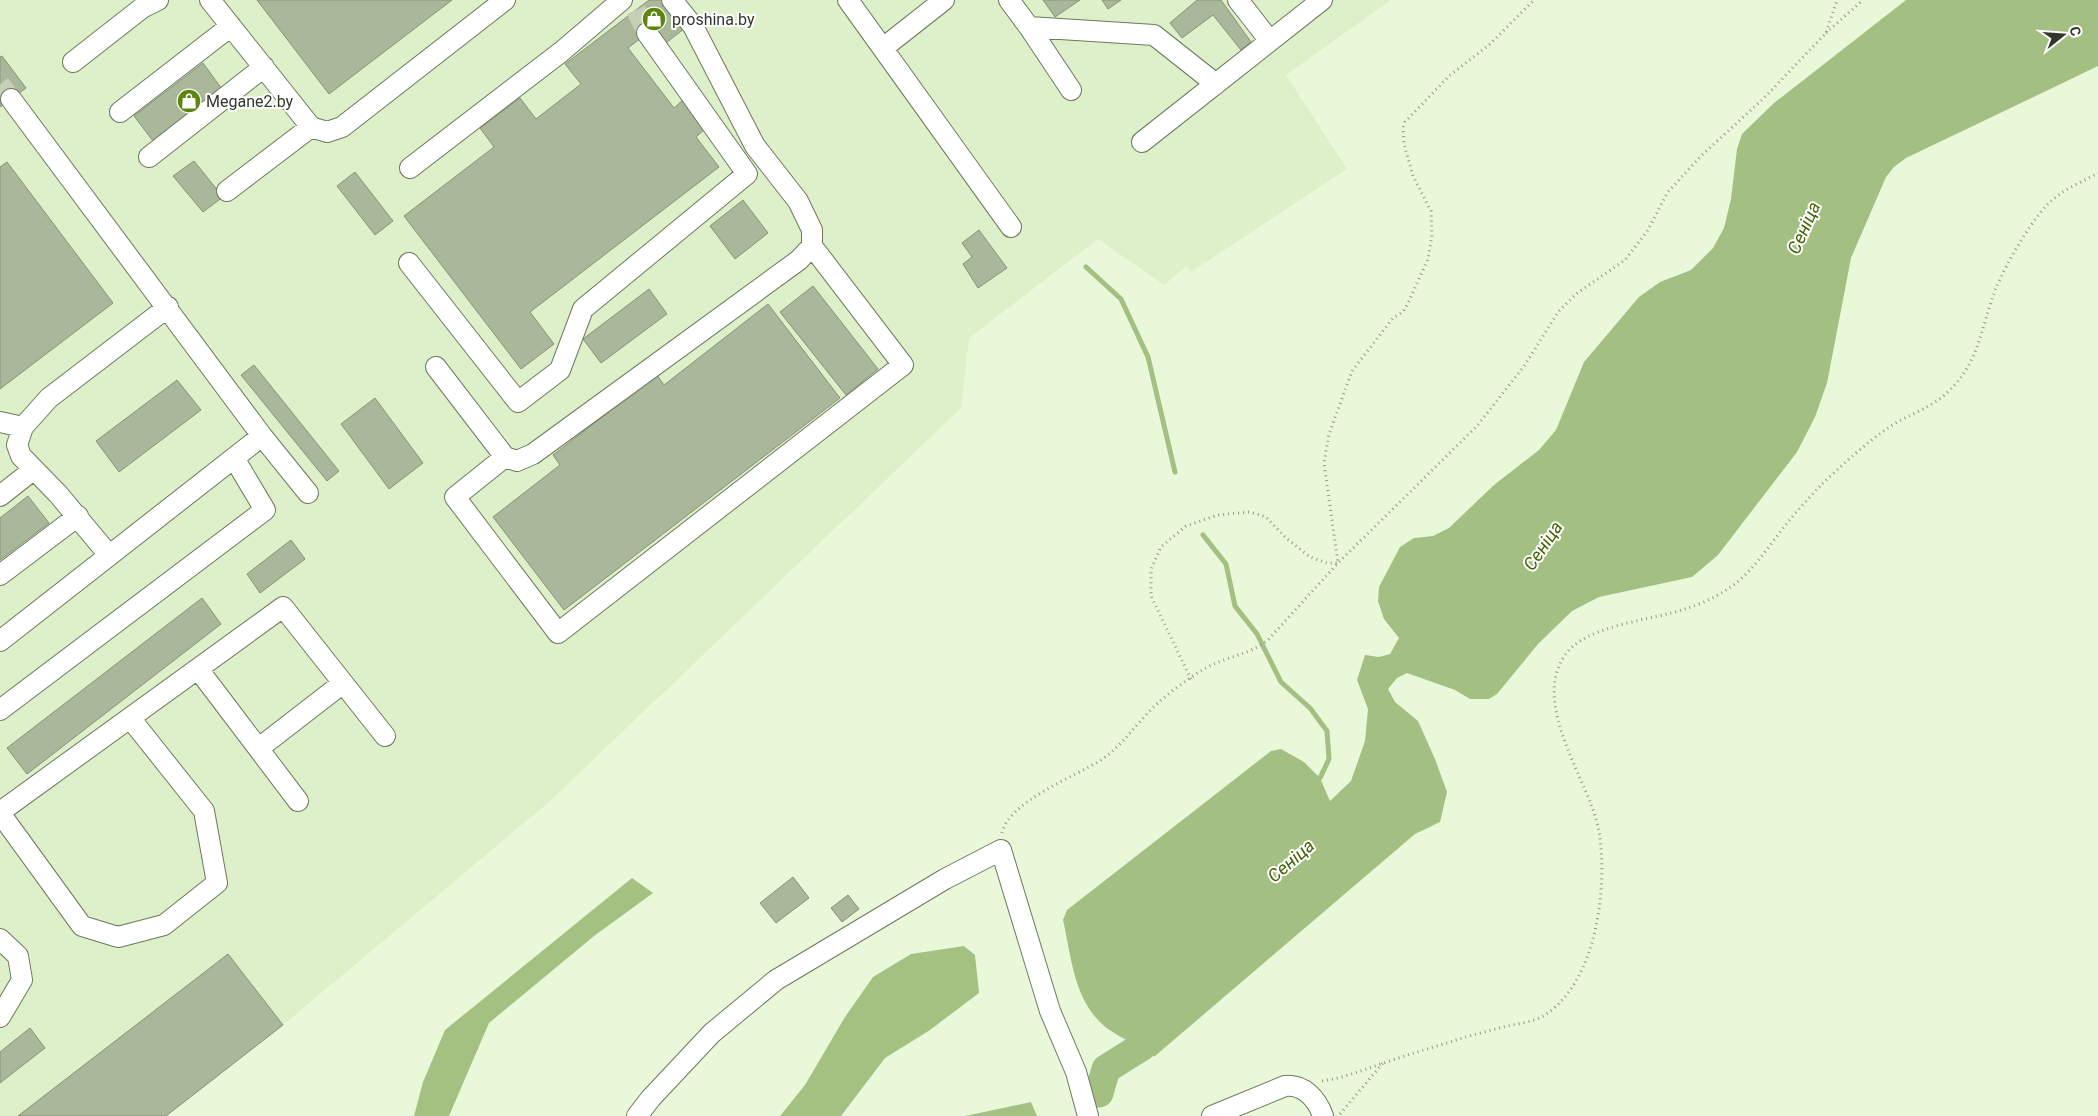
<svg xmlns="http://www.w3.org/2000/svg" width="2098" height="1116" viewBox="0 0 2098 1116" font-family="Roboto,sans-serif">
	<style>
		.built { fill: #def0c9 }
		.forest { fill: #a5c182 }
		.water { fill: #a3bf81 }
		.lines { fill: none; stroke-linecap: round; stroke-linejoin: round }
		.stream { stroke: #a3bf81; stroke-width: 5 }
		.river { stroke: #a3bf81; stroke-width: 29 }
		.building { fill: #a9b89a; stroke: #869376 }
		.minor-tunnel { stroke: #c4d1b6; stroke-width: 20; stroke-dasharray: 20 10; stroke-linecap: butt }
		.minor-casing { stroke: #6c795d; stroke-width: 22 }
		.path { stroke: #919b85; stroke-width: 3; stroke-dasharray: 1 4; stroke-linecap: butt }
		.minor { stroke: #fff; stroke-width: 20 }
		.labels { text-anchor: middle; stroke-width: 4; stroke-linejoin: round; paint-order: stroke }
		.poi-label { font-size: 16px; fill: #31372b; stroke: #fff; text-anchor: start }
		.water-label { font-size: 18px; font-style: italic; fill: #436300; stroke: #fff }
	</style>
	<rect width="100%" height="100%" fill="#e9f8d9"/>
	<path class="built" d="M0 0H1391L1286 75 1347 169 1191 272 1187 266 1164 285 1098 239 969 338 961 408 549 802 283 1025 166 1116H0Z"/>
	<path class="forest" d="M632 878 653 893 594 936 489 1023 449 1116H414L423 1082 445 1030Z
		M964 946 975 955 979 993 930 1030 885 1058 841 1116H780L805 1085 845 1017 873 977 911 954Z
		M1031 1102 1037 1116H965Z"/>
	<path class="water" d="M1906 0H2098V66L1906 158 1894 167 1886 177 1851 258 1827 383 1815 417 1797 452 1718 555 1692 577 1599 597 1572 611 1538 644 1497 694 1489 699H1470L1455 690 1407 673 1397 678 1388 689 1395 702 1418 721 1435 759 1447 792 1440 822 1415 834 1155 1056 1149 1057C1138 1044 1122 1039 1108 1029 1074 1003 1072 960 1063 920L1067 910 1271 751 1281 749 1304 762 1320 778 1330 801 1351 781 1365 741 1368 709 1357 680 1365 655 1379 657 1390 654 1399 638 1384 619 1378 601 1379 587 1400 547 1414 538 1433 536 1449 528 1494 485 1539 450 1556 430 1584 362 1639 297 1660 282 1691 270 1713 248 1724 228 1731 199 1737 149 1742 134 1774 103Z"/>
	<g class="lines">
		<path class="stream" d="M1086 267 1121 299 1148 357 1175 472
			M1203 535 1226 564 1235 606 1257 634 1281 682 1310 708 1327 731 1329 759 1320 778"/>
		<path class="river" d="M1099 1093 1106 1069 1141 1047 1148 1009"/>
	</g>
	<path class="building" d="M257 0H452L329 94Z
		M649 0H663L685 28 662 46 650 31 628 48 674 108 683 100 705 129 696 137 719 167 530 312 554 344 521 369 404 216 494 147 480 128 520 98 536 119 581 84 565 64Z
		M1043 0H1080L1055 17Z
		M1102 0H1121L1108 9Z
		M1197 0H1221L1251 42 1241 50 1213 15 1182 38 1170 23Z
		M2 56 26 88 7 102 0 92V57Z
		M203 63 222 89 153 141 134 116Z
		M0 92 7 102 0 107Z
		M194 161 223 197 203 212 173 176Z
		M7 162 113 303 0 389V167Z
		M355 172 393 221 375 235 337 186Z
		M743 200 768 233 735 259 710 226Z
		M979 230 1007 268 978 288 963 264 972 257 962 243Z
		M813 286 878 369 846 395 780 312Z
		M649 289 667 314 601 363 583 339Z
		M768 304 840 398 564 610 493 517 560 465 553 455 657 375 664 385Z
		M254 365 339 471 327 481 241 375Z
		M177 380 201 410 119 472 96 441Z
		M375 398 423 463 389 489 341 424Z
		M28 496 49 523 0 560V518Z
		M291 540 305 559 260 593 247 574Z
		M202 598 221 624 27 774 7 748Z
		M793 877 809 898 776 923 760 903Z
		M848 895 859 909 842 922 831 908Z
		M228 954 283 1025 166 1116H18Z
		M30 1028 45 1048 0 1083V1052Z"/>
	<g class="lines">
		<path class="minor-tunnel" d="M636 10 647 33
			M0 84 11 99"/>
		<g class="minor-casing">
			<path id="minor" d="M210 0 311 127 327 132 342 127 505 0
				M848 0 1011 227
				M1009 0 1029 27 1154 35 1216 84
				M1238 0 1270 41
				M1029 27 1071 90
				M883 48 944 0
				M73 62 142 8 158 0
				M120 112 231 26
				M1142 142 1322 0
				M149 157 264 67
				M410 168 561 52 622 0
				M227 191 311 127
				M409 263 518 402 560 370 583 309 747 174 647 33
				M436 367 505 457 517 461 533 454 799 260 812 246V230L798 201 755 146 693 26 672 0
				M0 422 23 427
				M262 436 308 493
				M505 457 455 497 558 633 903 365 812 246
				M0 496 33 470
				M109 555 58 494 21 456 17 445 23 427 49 398 168 307
				M0 575 78 516
				M0 641 262 436 11 99
				M198 669 298 801
				M0 710 265 510 234 458
				M259 748 343 683
				M0 812 283 607 385 736
				M0 813 82 926 118 937 164 925 217 883 204 811 130 718
				M0 939 18 956 22 980 0 1017
				M637 1116 651 1098 712 1033 776 980 945 879 1001 850 1050 1011 1076 1072 1088 1116
				M1212 1116 1285 1086C1304 1084 1317 1099 1323 1116"/>
		</g>
		<path class="path" d="M1826 33 1863 0
			M1191 679 1151 596V569L1161 547 1186 526 1218 515 1250 512 1266 517 1286 538 1310 557 1327 563H1338L1324 463 1329 434 1352 371 1393 318 1403 312 1409 301 1428 259 1432 235 1431 211 1413 176 1404 144 1403 128 1405 122 1449 76 1489 45 1534 0
			M1002 833C1008 802 1076 776 1101 760 1120 747 1131 731 1146 715 1160 699 1188 678 1206 668 1227 656 1247 656 1268 640L1338 563 1477 426 1525 365 1558 312 1576 294 1625 260 1648 230 1667 193 1700 157 1764 98 1826 33 1837 0
			M1322 1081C1345 1078 1365 1069 1387 1062 1409 1054 1431 1048 1453 1041 1468 1036 1484 1032 1499 1028 1514 1024 1532 1023 1545 1015 1597 981 1608 887 1599 831 1590 781 1530 706 1565 655 1585 625 1653 620 1685 609 1698 605 1712 599 1723 592 1749 577 1766 550 1784 527 1795 513 1808 499 1820 486 1839 468 1867 442 1888 428 1905 416 1926 410 1942 397 1979 367 1980 330 1996 288 2006 264 2035 212 2056 197 2068 187 2084 181 2098 173
			M1340 1114 1383 1063"/>
		<use href="#minor" class="minor"/>
	</g>
	<defs>
		<g id="shop-disc" transform="scale(1.25)"><circle r="9.5" fill="#5e860e" stroke="#fff"/><path d="M-5-2.5h2.3a2.7 3.5 0 0 1 5.4 0H5L5.5 6h-11ZM-1.5-2.5h3a1.5 2.3 0 0 0-3 0Z" fill="#fff"/></g>
	</defs>
	<g fill-rule="evenodd">
		<use href="#shop-disc" x="654" y="19"/>
		<use href="#shop-disc" x="189" y="101"/>
	</g>
	<g class="labels">
		<g class="poi-label">
			<text x="672" y="25">proshina.by</text>
			<text x="206" y="107">Megane2.by</text>
		</g>
		<g class="water-label">
			<text transform="translate(1804 228) rotate(-66)" y="6">Сеніца</text>
			<text transform="translate(1543 546) rotate(-56)" y="6">Сеніца</text>
			<text transform="translate(1291 861) rotate(-41)" y="6">Сеніца</text>
		</g>
	</g>
	<g transform="translate(2063 35) rotate(73)" stroke="#ffffff" stroke-width="4" paint-order="stroke">
	<path d="M0-4L9 19L0 12L-9 19Z" fill="#31372b"/>
	<text y="-8" font-size="14" font-weight="bold" text-anchor="middle" fill="#31372b">С</text>
	</g>
</svg>
